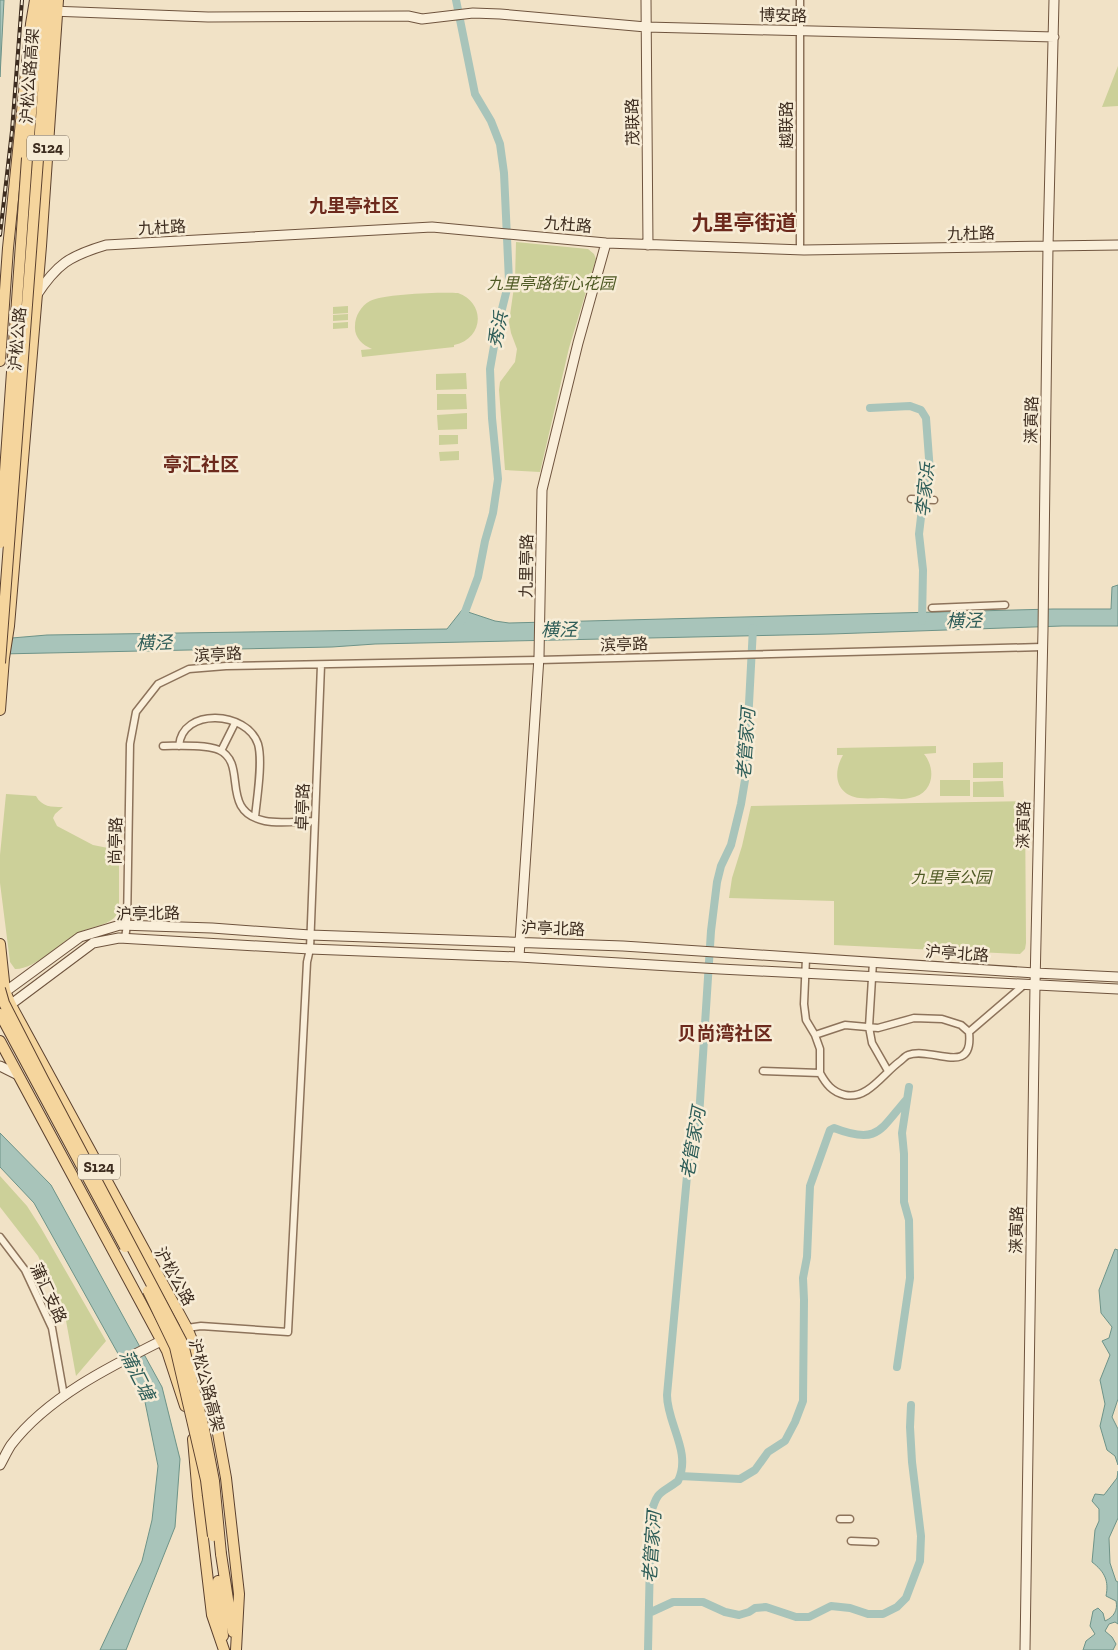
<svg xmlns="http://www.w3.org/2000/svg" width="1118" height="1650" viewBox="0 0 1118 1650" font-family="'Zilla Slab','Noto Sans SC',serif">
	<style>
		.green { fill: #ccd099 }
		.water { fill: #a8c4ba; stroke: #6e9388 }
		.lines { fill: none; stroke-linecap: round; stroke-linejoin: round }
		.canal { stroke: #a8c4ba; stroke-width: 8 }
		.street-casing { stroke: #8d735b; stroke-width: 9 }
		.secondary-casing { stroke: #6f543e; stroke-width: 11 }
		.primary-casing { stroke: #5b412f; stroke-width: 12 }
		.street { stroke: #faefda; stroke-width: 6 }
		.secondary { stroke: #faefda; stroke-width: 9 }
		.primary { stroke: #f5d59d; stroke-width: 10 }
		.rail-casing { stroke: #3d2c1f; stroke-width: 4 }
		.rail { stroke: #f7ecd6; stroke-width: 2; stroke-dasharray: 5.5; stroke-linecap: butt }
		.primary-bridge-casing { stroke: #5b412f; stroke-width: 12; stroke-linecap: butt }
		.primary-bridge { stroke: #f5d59d; stroke-width: 10 }
		.labels { text-anchor: middle; stroke-width: 5; stroke-linejoin: round; paint-order: stroke }
		.shield { fill: #f7ecd6; stroke: #756656; stroke-width: 1 }
		.shield-label { font-size: 15px; font-weight: bold; fill: #3d2c1f }
		.street-label { font-size: 16px; fill: #3d2c1f; stroke: #f7ecd6 }
		.park-label { font-size: 16px; font-style: italic; fill: #4f5a25; stroke: #f7ecd6 }
		.neighbourhood-label { font-size: 18px; font-weight: bold; fill: #6c291c; stroke: #f7ecd6 }
		.water-label { font-size: 18px; font-style: italic; fill: #2e5d58; stroke: #f7ecd6 }
		.quarter-label { font-size: 19px; font-weight: bold; fill: #6c291c; stroke: #f7ecd6 }
		.district-label { font-size: 21px; font-weight: bold; fill: #6c291c; stroke: #f7ecd6 }
	</style>
	<rect width="100%" height="100%" fill="#f1e2c6"/>
	<path class="green" d="M1118 66V106L1102 107Z
		M516 242 588 249 594 254 596 259 569 348 540 472 505 470 499 390 500 382 515 362 517 349 511 333 509 322 515 280Z
		M458 293C486 303 484 339 454 345V347L362 357 361 350 372 349C362 345 354 337 355 326 355 316 361 306 370 301 383 294 440 292 458 293Z
		M348 306V313L333 314V307Z
		M348 314V320L333 321V315Z
		M348 322V328L333 329V323Z
		M466 373 467 389 436 390V374Z
		M437 394H466L467 409 437 410Z
		M467 413V429L438 430 437 415Z
		M439 435H458V444L439 445Z
		M459 451V460L440 461 439 452Z
		M936 746V753L924 754C937 770 933 795 910 798 902 800 892 798 883 798 876 798 868 799 860 798 836 795 832 774 843 755H837V748Z
		M1003 762V778H973V763Z
		M940 780H970V796H940Z
		M1003 781 1004 797H973V782Z
		M6 794 36 796C42 807 51 807 63 807L55 814 53 818 57 826 93 845 108 848 111 846 119 832V907C118 911 117 915 114 918 105 926 89 927 78 933 61 942 34 970 15 969L10 962 0 883V855Z
		M1025 801 1026 943 1025 949 1020 954 834 945V901L729 898 732 878 742 846 751 806Z
		M0 1176 27 1206 41 1228 106 1341 76 1376 65 1315 38 1256 0 1207Z"/>
	<path class="water" d="M0 0H4L0 77Z
		M1118 585V626H1062L831 634 375 644 332 647 0 654V639L47 635 447 629 462 610 495 621 509 623 1053 609H1111L1112 587Z
		M0 1133 51 1185 162 1387 180 1459 175 1527 126 1650H100L142 1561 152 1520 158 1466 145 1402 34 1203 0 1167Z
		M1115 1249 1118 1250V1399L1112 1417 1118 1429V1465L1115 1456 1107 1450 1100 1426 1105 1404 1100 1380 1110 1355 1102 1341 1109 1338 1112 1327 1101 1313 1099 1290Z
		M1118 1471V1518L1109 1538 1110 1563 1116 1581 1118 1582V1624L1115 1622 1109 1624 1105 1631 1112 1637 1116 1644 1113 1650H1083L1086 1641 1095 1634 1090 1626 1093 1611 1098 1608 1103 1613 1105 1621C1114 1617 1118 1610 1116 1601L1106 1596C1109 1581 1105 1572 1092 1562L1095 1530 1099 1521V1509L1092 1501 1095 1494 1104 1495 1117 1478Z"/>
	<g class="lines">
		<path class="canal" d="M456 0 475 94 491 121 500 144 504 173 509 281 497 329 490 369 492 418 498 479 493 513 485 541 478 577 462 620
			M870 408 910 406 921 410 926 418 930 472 924 492 919 534 923 570 922 621
			M897 1367 910 1278 909 1220 904 1202V1154L902 1133 909 1087
			M680 1476 740 1479 755 1470 768 1452 785 1441 795 1422 803 1401 804 1300 803 1278 807 1257 810 1186 830 1130 834 1128C878 1145 880 1130 906 1100
			M649 1613 673 1602H703L725 1612 739 1615 749 1612 755 1608 766 1607 796 1617H809L831 1606 850 1608 868 1614H883L897 1607 906 1598 920 1561 921 1536 912 1462 910 1427 911 1405
			M648 1650 651 1513C658 1489 661 1494 678 1481 692 1452 667 1424 667 1395L690 1143 699 1117 711 931 717 882 721 866 731 845 741 804 745 780 753 628"/>
		<g class="street-casing">
			<path id="street" d="M800 0V250
				M911 499 934 500
				M932 608 1005 605
				M163 746C178 746 205 744 219 750 249 764 218 811 265 821 279 824 300 821 315 821
				M179 746C182 707 247 711 258 744 263 761 257 798 255 817
				M221 751 235 723
				M125 938 127 925 130 744 136 712 158 684 189 669 226 666 539 660 1042 647
				M806 958 804 1004 806 1020 815 1035 820 1049V1073
				M873 962 869 1027 872 1043 888 1071
				M969 1032 1025 984
				M763 1071 820 1073C826 1084 832 1092 845 1095 867 1100 883 1074 899 1062 902 1060 905 1056 908 1055 932 1046 974 1078 969 1032L961 1025 942 1019 914 1018 878 1028 845 1025 815 1035
				M0 1237 25 1270 52 1328 64 1396
				M187 1328 201 1326 288 1332 307 962 310 949 321 665
				M840 1519H850
				M851 1541 875 1542"/>
		</g>
		<g class="secondary-casing">
			<path id="secondary" d="M646 0 648 245
				M51 11 208 17 408 16 422 19 473 13 500 14 646 27 1054 37
				M36 296C57 264 69 256 106 245L432 227 606 243 804 250 1118 245
				M519 957 539 657 542 490 578 343 606 243
				M2 994 80 937 120 925 212 928 310 935 623 946 1035 973 1118 977
				M6 1008 93 943 119 938 310 949 519 957 720 969 1118 989
				M0 1066 18 1075
				M0 1465C4 1458 7 1451 11 1445 52 1391 128 1358 187 1328
				M1025 1650 1035 985 1043 630 1048 246 1054 0"/>
		</g>
		<g class="primary-casing">
			<path id="primary" d="M27 158 41 0
				M38 159 50 0
				M0 361 8 248 31 24 35 0
				M0 710 4 658 9 626 41 246 58 0
				M0 944 5 991 11 1005 187 1328 192 1340 215 1417 226 1478 239 1594 236 1650
				M0 1041 167 1351 185 1406
				M193 1439 198 1496 212 1615 224 1650
				M221 1554 233 1632
				M218 1581 223 1636"/>
		</g>
		<use href="#street" class="street"/>
		<use href="#secondary" class="secondary"/>
		<use href="#primary" class="primary"/>
		<g class="rail-casing">
			<path id="rail" d="M0 235 12 131 22 0"/>
		</g>
		<use href="#rail" class="rail"/>
		<g class="primary-bridge-casing">
			<path id="primary-bridge" d="M0 543 27 158
				M0 663 38 159
				M0 989 4 1003 43 1079 183 1344 204 1429 214 1481 221 1554
				M0 1014 125 1247
				M148 1291 175 1347 206 1480 213 1536"/>
		</g>
		<use href="#primary-bridge" class="primary-bridge"/>
	</g>
	<g class="labels">
		<g class="shield">
			<rect x="27" y="135.5" width="42" height="25" rx="4"/>
			<rect x="78" y="1154.5" width="42" height="25" rx="4"/>
		</g>
		<g class="shield-label">
			<text x="48" y="153">S124</text>
			<text x="99" y="1172">S124</text>
		</g>
		<g class="street-label">
			<text transform="translate(783 15) rotate(1)" y="6">博安路</text>
			<text transform="translate(29 76) rotate(-86)" y="6">沪松公路高架</text>
			<text transform="translate(632 122) rotate(-91)" y="6">茂联路</text>
			<text transform="translate(786 125) rotate(-90)" y="6">越联路</text>
			<text transform="translate(568 224) rotate(5)" y="6">九杜路</text>
			<text transform="translate(162 227) rotate(-3)" y="6">九杜路</text>
			<text transform="translate(971 233) rotate(-1)" y="6">九杜路</text>
			<text transform="translate(17 339) rotate(-85)" y="6">沪松公路</text>
			<text transform="translate(1031 420) rotate(-89)" y="6">涞寅路</text>
			<text transform="translate(526 566) rotate(-89)" y="6">九里亭路</text>
			<text transform="translate(624 644) rotate(-2)" y="6">滨亭路</text>
			<text transform="translate(218 654) rotate(-3)" y="6">滨亭路</text>
			<text transform="translate(302 807) rotate(-88)" y="6">卓亭路</text>
			<text transform="translate(1023 825) rotate(-89)" y="6">涞寅路</text>
			<text transform="translate(115 841) rotate(-89)" y="6">尚亭路</text>
			<text transform="translate(148 913) rotate(-1)" y="6">沪亭北路</text>
			<text transform="translate(553 928) rotate(2)" y="6">沪亭北路</text>
			<text transform="translate(957 953) rotate(4)" y="6">沪亭北路</text>
			<text transform="translate(1016 1230) rotate(-89)" y="6">涞寅路</text>
			<text transform="translate(175 1276) rotate(61)" y="6">沪松公路</text>
			<text transform="translate(49 1293) rotate(65)" y="6">蒲汇支路</text>
			<text transform="translate(207 1385) rotate(75)" y="6">沪松公路高架</text>
		</g>
		<g class="park-label">
			<text x="551" y="289">九里亭路街心花园</text>
			<text x="951" y="883">九里亭公园</text>
		</g>
		<g class="neighbourhood-label">
			<text x="354" y="212">九里亭社区</text>
		</g>
		<g class="water-label">
			<text transform="translate(498 330) rotate(-78)" y="6">秀浜</text>
			<text transform="translate(925 490) rotate(-84)" y="6">李家浜</text>
			<text transform="translate(964 621) rotate(-1)" y="6">横泾</text>
			<text transform="translate(559 630) rotate(-1)" y="6">横泾</text>
			<text transform="translate(154 643) rotate(-2)" y="6">横泾</text>
			<text transform="translate(746 744) rotate(-86)" y="6">老管家河</text>
			<text transform="translate(693 1143) rotate(-80)" y="6">老管家河</text>
			<text transform="translate(137 1375) rotate(63)" y="6">蒲汇塘</text>
			<text transform="translate(652 1547) rotate(-86)" y="6">老管家河</text>
		</g>
		<g class="quarter-label">
			<text x="201" y="471">亭汇社区</text>
			<text x="725" y="1040">贝尚湾社区</text>
		</g>
		<g class="district-label">
			<text x="744" y="230">九里亭街道</text>
		</g>
	</g>
</svg>
